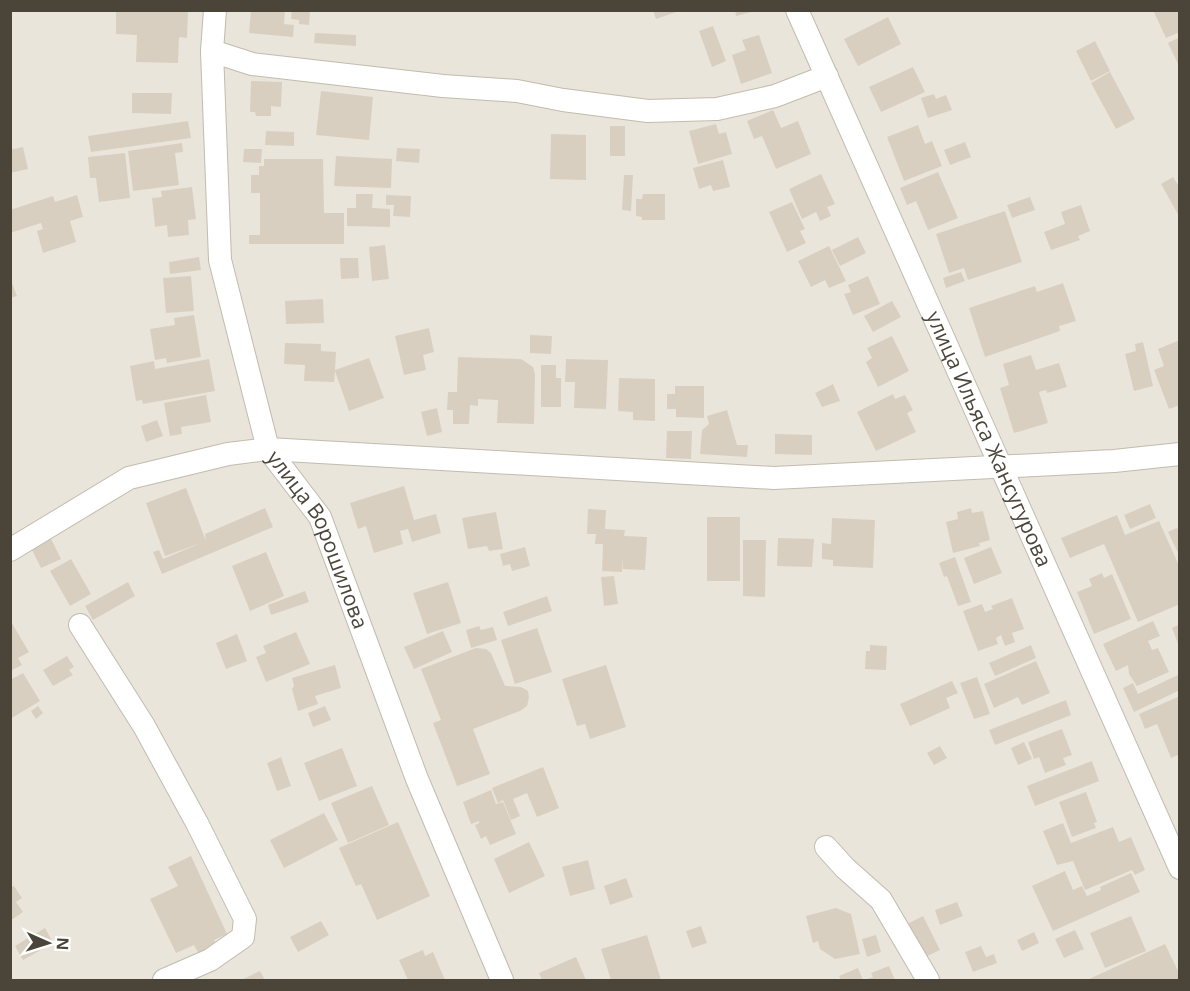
<svg xmlns="http://www.w3.org/2000/svg" width="1190" height="991" viewBox="0 0 1190 991" font-family="'Open Sans',sans-serif">
	<style>
		.residential { fill: #eae5da }
		.building { fill: #d8cfc1 }
		.lines { fill: none; stroke-linecap: round; stroke-linejoin: round }
		.minor-casing { stroke: #c2bbae; stroke-width: 24 }
		.minor { stroke: #fff; stroke-width: 22 }
		.labels { text-anchor: middle; stroke-width: 6; stroke-linejoin: round; paint-order: stroke }
		.street-label { font-size: 21px; fill: #4b4439; stroke: #fff }
	</style>
	<rect width="100%" height="100%" fill="#f6f3ec"/>
	<path class="residential" d="M11 11H1179V980H11Z"/>
	<path class="building" d="M116 10H188L187 38 179 37 178 63 136 62 137 35 116 34Z
		M251 10H285L284 24 294 25 293 37 249 33Z
		M292 10H310L309 25 299 24V20L291 19Z
		M653 10H679V11L656 19Z
		M735 10H755V11L736 16Z
		M1153 10H1180V32L1166 38Z
		M888 17 901 44 858 66 844 39Z
		M713 26 726 61 712 67 699 31Z
		M315 33 356 35V46L314 43Z
		M759 35 772 73 741 84 732 55 746 50 742 40Z
		M1180 37V68L1168 43Z
		M1095 41 1110 71 1091 81 1076 51Z
		M913 67 925 92 881 112 869 87Z
		M1110 72 1135 119 1116 129 1091 83Z
		M251 81 282 82 281 107 271 106V116H256L255 112H250Z
		M321 91 373 97 369 140 316 135Z
		M132 93H172L171 114 132 113Z
		M934 94 936 99 946 95 952 110 928 118 921 98Z
		M773 110 781 128 798 121 811 154 776 169 762 136 754 139 747 121Z
		M188 121 191 138 91 152 88 136Z
		M716 124 719 134 726 132 732 154 698 164 689 131Z
		M918 125 925 144 932 141 942 166 904 181 887 137Z
		M610 126H625V156H610Z
		M266 131 294 132V146L265 145Z
		M551 134 586 135V180L550 179Z
		M965 142 971 157 950 165 944 150Z
		M182 143 183 152 175 153 179 185 133 191 128 151Z
		M23 147 28 169 10 173V150Z
		M397 148 420 149 419 163 396 161Z
		M244 149H262L261 163 243 162Z
		M125 153 130 198 99 202 96 178H90L88 157Z
		M336 156 392 159 391 188 334 186Z
		M264 159H323L324 213H344V244H249V235H260V193H251V175H259V166H264Z
		M723 160 730 187 713 191 711 185 699 189 693 168Z
		M938 172 958 218 928 230 916 201 907 205 900 188Z
		M821 174 835 204 827 207 831 216 820 221 816 212 802 219 789 189Z
		M624 175H633L631 211 622 210Z
		M1173 177 1180 188V218L1161 184Z
		M192 187 196 219 188 220 189 235 168 237 167 225 155 227 152 198 162 197 161 191Z
		M356 194H373L372 208 390 209V227L347 226V208H356Z
		M643 194H665V220H642V217L636 216V199H642Z
		M77 195 83 217 70 221 76 242 43 253 37 231 43 229 41 223 10 233V210L53 196 55 202Z
		M386 195 411 196 410 217 393 216 394 205H386Z
		M1030 197 1035 210 1012 218 1007 205Z
		M792 202 805 229 800 231 806 243 787 252 769 212Z
		M1081 205 1090 231 1078 236 1080 240 1051 250 1044 232 1065 224 1061 212Z
		M1005 211 1022 262 968 280 964 268 949 273 936 234Z
		M858 237 866 253 840 266 832 250Z
		M385 245 389 279 372 281 369 247Z
		M829 246 846 281 829 288 825 280 811 287 798 261Z
		M199 257 201 270 170 274 169 262Z
		M340 258H358L359 278 341 279Z
		M961 272 965 281 946 288 943 278Z
		M191 276 194 311 166 313 163 278Z
		M868 276 880 304 853 315 844 294 851 292 848 285Z
		M10 278 17 296 10 298Z
		M1063 283 1076 321 1059 326 1060 331 985 357 969 308 1035 286 1037 292Z
		M323 299 324 323 286 324 285 301Z
		M892 301 901 317 873 332 864 316Z
		M194 315 201 357 167 363 166 358 155 360 150 329 175 325 174 318Z
		M429 328 434 352 423 355 426 370 404 375 395 336Z
		M530 335 552 336 551 354 530 353Z
		M892 336 909 371 878 387 866 362 872 358 867 348Z
		M1180 340V405L1169 409 1154 370 1164 366 1158 349Z
		M1143 342 1153 386 1134 391 1125 354 1136 351 1135 344Z
		M285 343 321 344V351L336 352 335 370 369 358 384 398 349 411 335 371 334 382 304 381 305 365 284 364Z
		M1031 355 1036 370 1059 363 1067 387 1047 393 1046 390 1039 392 1048 423 1014 433 1000 388 1009 385 1003 364Z
		M458 357 521 359 533 367 535 374 534 424 497 423 498 400 478 399V406L470 405 469 424H453V410H447L448 392H457Z
		M209 359 215 391 143 404 142 400 136 401 130 366 154 361 155 369Z
		M566 359 608 360 606 409 574 408 575 382H565Z
		M541 365H556V378H561V407H541Z
		M619 378 655 379V421L633 420V412L618 411Z
		M833 384 840 401 822 407 815 393Z
		M675 386H704V418L676 417V409H667V394H675Z
		M893 394 895 399 905 395 913 410 907 413 916 432 876 451 857 412Z
		M206 395 211 422 181 427 182 434 170 436 164 403Z
		M437 408 442 432 427 436 421 412Z
		M727 410 737 445H748L747 457 700 454 702 430 709 424 707 416Z
		M157 420 163 436 146 442 141 426Z
		M667 431H692L691 459 666 458Z
		M775 434 812 435V455L775 454Z
		M404 486 414 520 436 514 441 533 412 542 408 529 400 531 403 544 374 553 366 526 358 529 350 503Z
		M186 488 206 541 205 534 265 508 273 527 162 574 153 552 159 550 163 559 201 543 165 556 146 503Z
		M1150 504 1156 518 1130 529 1124 515Z
		M971 508 972 513 983 511 990 540 979 543 980 546 953 553 946 522 958 519 957 512Z
		M588 509 606 510 605 529 625 530 624 536 647 537 645 570 623 569V557L622 572 602 571 603 544H595L596 534H587Z
		M496 512 503 549 489 551 487 546 468 549 462 518Z
		M1117 515 1125 535 1159 521 1180 568V604L1138 622 1104 544 1070 558 1061 538Z
		M707 517H740V581H707Z
		M832 518 875 520 873 568 833 566V560L822 559V543L831 544Z
		M1177 528 1180 532V557L1168 532Z
		M778 538 814 539 812 567 777 566Z
		M51 539 61 559 41 568 31 548Z
		M743 540H766L765 597 743 596Z
		M525 547 530 566 512 571 510 564 503 566 500 554Z
		M991 547 1002 573 974 584 964 558Z
		M266 552 284 596 250 611 232 566Z
		M955 557 971 602 958 606 947 576 944 577 939 563Z
		M71 559 91 594 70 606 50 571Z
		M1102 573 1104 578 1112 574 1131 619 1094 634 1077 592 1092 586 1089 579Z
		M614 576 618 604 604 606 601 577Z
		M128 582 135 596 93 620 85 606Z
		M448 582 461 623 427 634 413 593Z
		M305 591 309 602 271 615 268 605Z
		M547 596 552 611 508 626 503 612Z
		M1012 598 1024 629 1012 633 1015 642 1005 646 1001 635 996 638 998 644 978 651 963 611 982 604 985 612 993 609 991 606Z
		M10 620 29 652 18 658 22 665 10 671Z
		M1153 621 1160 636 1148 641 1152 650 1158 648 1169 672 1137 686 1129 674 1128 665 1116 671 1103 644Z
		M1180 624V646H1179L1172 628Z
		M479 626 481 630 493 627 497 640 471 648 466 630Z
		M537 628 552 672 515 684 501 640Z
		M443 631 452 652 414 669 404 647Z
		M296 632 310 664 266 682 256 657 266 653 263 646Z
		M237 634 247 661 226 669 216 643Z
		M870 645 887 646 886 670 865 669 866 651H870Z
		M1031 645 1036 658 995 676 989 663Z
		M476 648 486 649 491 653 505 686 521 687 528 691 529 697 527 706 520 711 473 729 490 774 457 786 433 723 441 720 421 669Z
		M67 656 74 667 69 670 73 675 53 686 43 670Z
		M1036 661 1050 693 1022 705 1018 697 994 708 984 684Z
		M335 665 341 688 315 696 318 704 298 711 292 689 294 686 292 678Z
		M606 665 626 727 590 739 585 724 577 726 562 679Z
		M23 673 40 701 10 719V680Z
		M1178 675 1180 690 1134 712 1123 688 1133 683 1138 694Z
		M977 677 990 714 974 719 960 683Z
		M952 681 958 693 946 698 950 708 910 726 900 704Z
		M1180 696V754L1171 758 1157 724 1145 729 1139 714Z
		M1066 700 1071 715 995 745 989 730Z
		M38 706 43 713 36 719 31 711Z
		M325 706 331 720 313 727 308 713Z
		M1062 729 1072 755 1063 758 1066 765 1045 773 1039 757 1034 759 1028 742Z
		M1024 742 1032 759 1018 765 1011 748Z
		M940 746 947 758 934 765 927 753Z
		M342 748 357 786 319 801 304 763Z
		M281 757 291 786 277 791 267 763Z
		M1092 761 1099 781 1035 806 1027 786Z
		M543 767 559 808 537 817 527 793 513 799 520 816 511 820 503 800 498 803 492 788Z
		M372 786 389 825 348 843 331 803Z
		M491 790 496 804 503 802 516 834 490 845 486 836 481 839 475 825 479 823V821L471 824 463 802Z
		M1086 792 1097 822 1094 823 1096 828 1072 837 1059 802Z
		M324 813 338 840 284 868 270 840Z
		M398 822 430 896 377 920 361 884 356 886 339 848Z
		M1063 823 1071 843 1113 827 1119 842 1131 837 1145 870 1135 875 1132 870 1085 890 1073 861 1057 865 1043 831Z
		M529 842 545 876 509 893 494 859Z
		M191 856 227 934 214 940 216 946 199 954 194 945 176 953 150 899 178 886 168 867Z
		M588 860 595 889 570 896 562 867Z
		M1065 871 1073 890 1082 886 1087 896 1101 890 1100 887 1131 873 1140 892 1053 931 1032 886Z
		M626 878 633 897 610 905 604 886Z
		M14 886 22 898 16 902 23 912 10 921V888Z
		M957 902 963 916 940 925 935 910Z
		M836 908 851 914 860 954 835 959 820 949 818 941 813 943 806 916Z
		M923 916 940 950 921 959 905 925Z
		M1131 916 1146 951 1105 968 1090 933Z
		M321 921 329 935 298 952 290 937Z
		M701 926 707 943 692 948 686 931Z
		M45 928 53 943 23 960 15 946Z
		M1075 930 1084 949 1064 958 1055 939Z
		M1034 932 1039 943 1022 951 1017 940Z
		M647 935 661 980H611L601 949Z
		M876 935 881 952 867 957 862 939Z
		M1165 944 1180 975V980H1087Z
		M981 946 986 957 994 954 997 963 973 972 965 952Z
		M423 950 425 956 433 952 445 980H408L399 960Z
		M576 957 586 980H542L539 973Z
		M889 966 895 980H864L873 977 871 973Z
		M858 968 863 980H841L839 976Z
		M260 971 265 980H241Z"/>
	<g class="lines">
		<g class="minor-casing">
			<g id="minor">
				<path id="s1" d="M215 10 212 51 220 260 268 449 320 517 417 779 502 980"/>
				<path id="s2" d="M797 10 1180 868"/>
				<path d="M212 51 252 64 443 86 517 91 563 100 648 111 717 109 775 96 827 76"/>
				<path d="M10 550 129 478 228 454 268 449 774 478 1114 461 1180 454"/>
				<path d="M80 625 144 726 197 823 245 919 243 937 210 960 164 980"/>
				<path d="M826 847 845 868 881 900 928 980"/>
			</g>
		</g>
		<use href="#minor" class="minor"/>
	</g>
	<g class="labels">
		<g class="street-label">
			<text dy="7" stroke="none"><textPath href="#s2" startOffset="470">улица Ильяса Жансугурова</textPath></text>
			<text dy="7" stroke="none"><textPath href="#s1" startOffset="550">улица Ворошилова</textPath></text>
		</g>
	</g>
	<rect width="1190" height="991" fill="none" stroke="#4b4439" stroke-width="24"/>
	<g transform="translate(48 943) rotate(93)" stroke="#ffffff" stroke-width="4.5" paint-order="stroke">
	<path d="M0-4.5L10 22L0 15L-10 22Z" fill="#4b4439"/>
	<text y="-9" font-size="16" font-weight="bold" text-anchor="middle" fill="#4b4439">N</text>
	</g>
</svg>
